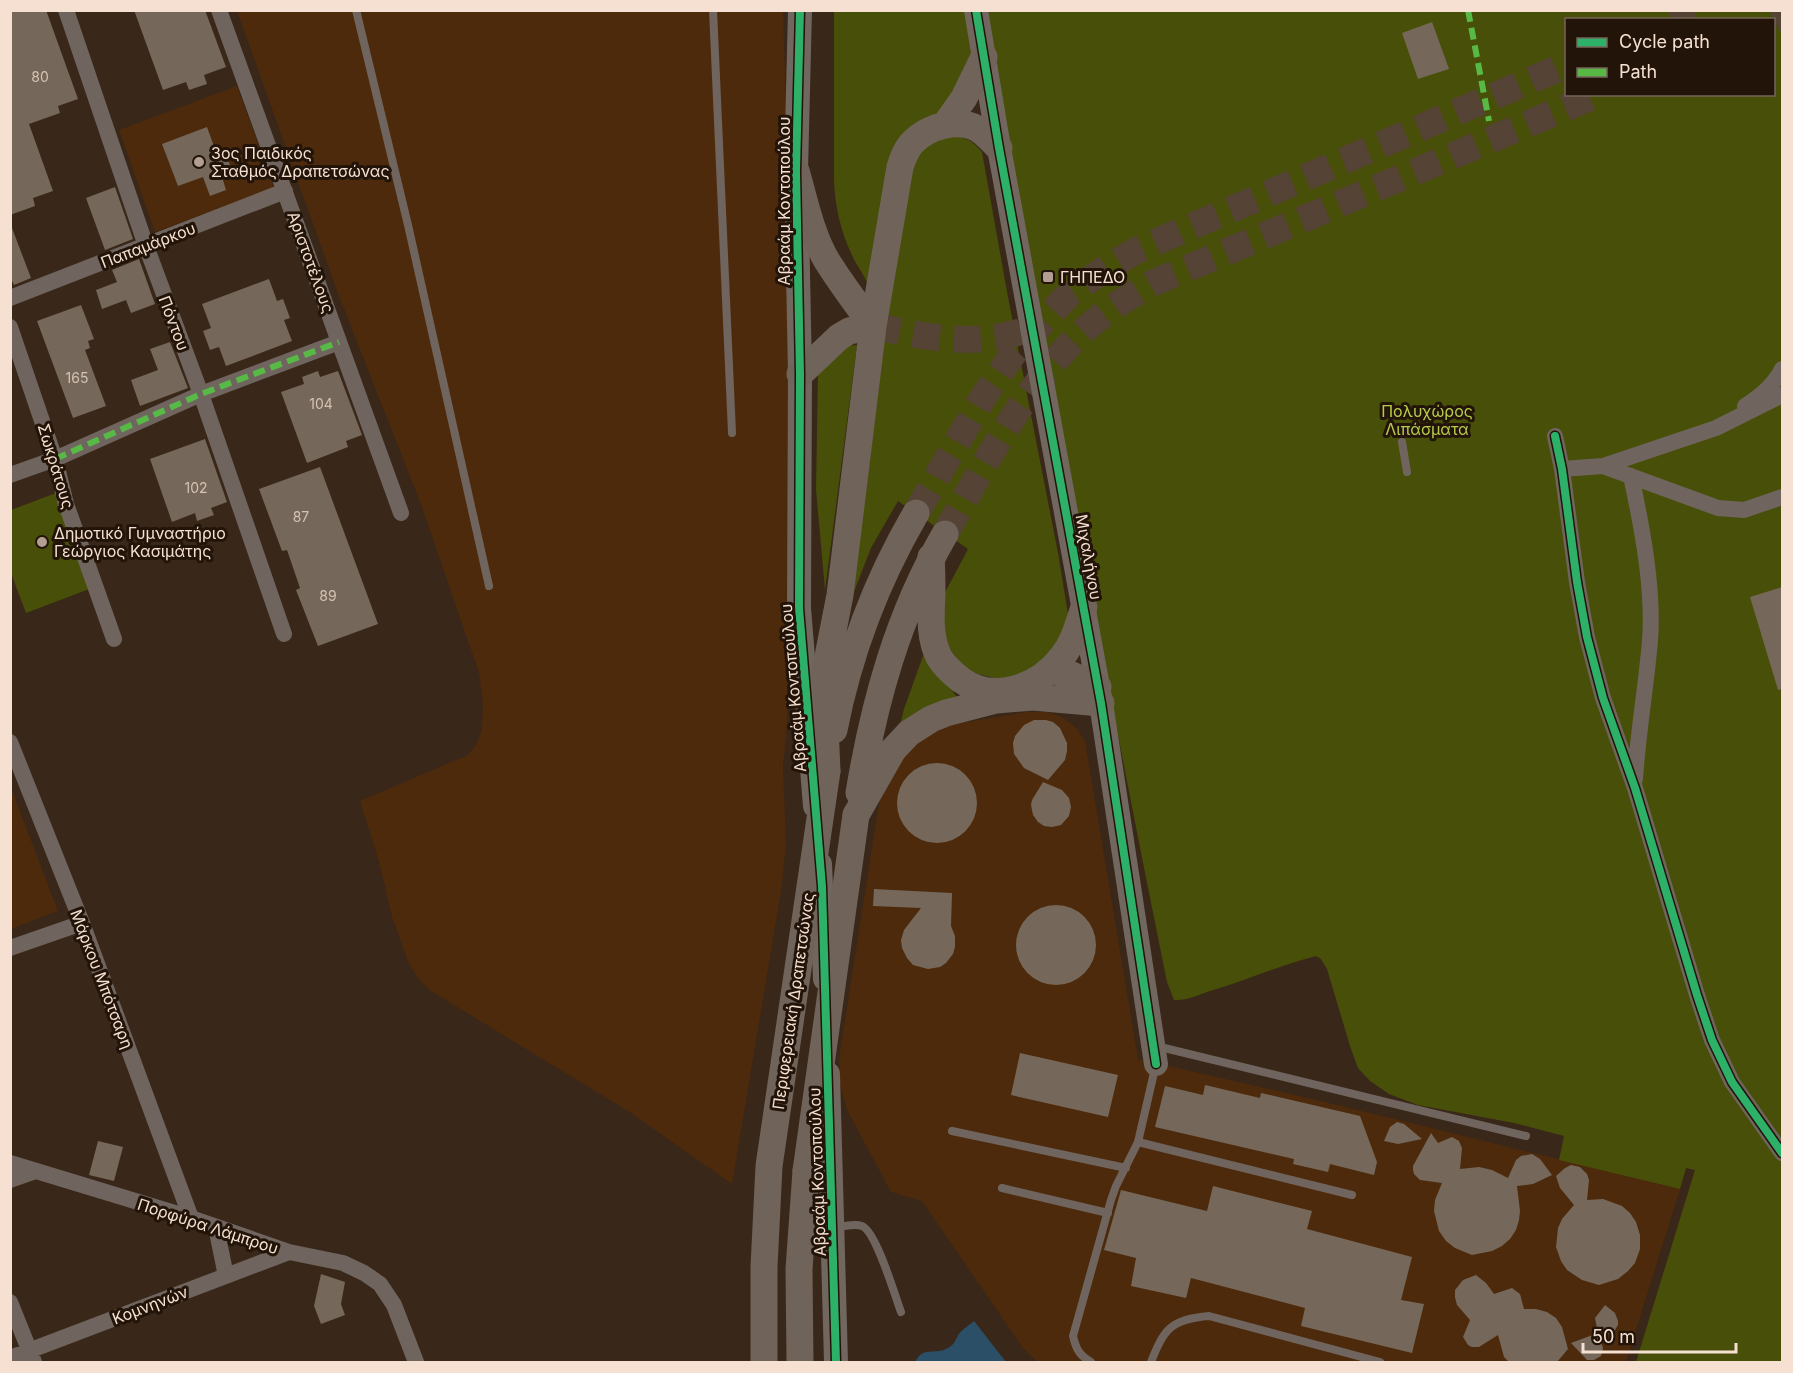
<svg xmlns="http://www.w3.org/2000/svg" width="1793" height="1373" viewBox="0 0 1793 1373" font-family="Inter,sans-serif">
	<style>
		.built { fill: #4d2a0b }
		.green { fill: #484f09; fill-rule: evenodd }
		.water { fill: #2a4f66 }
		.building { fill: #75685a }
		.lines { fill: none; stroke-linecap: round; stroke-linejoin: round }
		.primary-tunnel { stroke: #554335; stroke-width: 27; stroke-dasharray: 27 14; stroke-linecap: butt }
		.lane { stroke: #6f655e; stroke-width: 8 }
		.street { stroke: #6f655e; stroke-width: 16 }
		.secondary { stroke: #71675e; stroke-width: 24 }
		.primary { stroke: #70635a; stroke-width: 27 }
		.primary-bridge { stroke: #70635a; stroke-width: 27 }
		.quiet { stroke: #58b947; stroke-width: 6; stroke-dasharray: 12 6; stroke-linecap: butt }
		.cycleway-casing { stroke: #221409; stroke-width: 11 }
		.cycleway { stroke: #2db169; stroke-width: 8 }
		.poi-dot { fill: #b39f91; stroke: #221409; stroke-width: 2 }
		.labels { text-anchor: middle; stroke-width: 6; stroke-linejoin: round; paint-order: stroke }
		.number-label { font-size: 14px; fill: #d5c2b3 }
		.poi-label { font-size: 16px; fill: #f5e0d1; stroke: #221409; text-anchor: start }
		.street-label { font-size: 16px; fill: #f5e0d1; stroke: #221409 }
		.park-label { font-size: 16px; fill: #b7cc4a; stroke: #221409 }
	</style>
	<rect width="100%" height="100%" fill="#392719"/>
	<path class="built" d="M237 11H783L787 140 789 554 787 725 783 766 786 845 781 891 732 1184 628 1111 431 991 420 981 409 964 392 917 380 865 360 801 468 755 476 745 482 730 483 704 479 673 422 507 337 291Z
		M237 86 274 188 155 232 119 130Z
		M1027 712H1047L1064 718 1077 729 1085 741 1138 1059 1325 1102 1680 1189 1626 1362H1037L1023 1348 922 1201 891 1192 847 1110 840 1084 839 1059 878 809 888 774 922 736 949 725Z
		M11 788 58 911 11 929H10Z"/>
	<path class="green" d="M834 11H971L976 46 955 103 918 129 872 292C867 281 862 273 856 263 842 237 835 209 834 180Z
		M985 11H1782V1362H1636L1695 1170 1686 1168 1680 1189 1559 1160 1564 1136 1514 1123 1418 1105 1389 1094 1370 1081 1358 1068 1350 1046 1327 969 1321 959 1316 956C1280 965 1245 981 1210 991 1198 995 1186 1001 1174 1000L1167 982C1101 659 1043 335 985 11ZM1566 20H1774V94H1566Z
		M942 135C961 137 969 136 982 152L1008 297 1058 553 1068 614 1066 631 1046 659 1013 678H994L978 674 964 668 941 637V600L968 549 898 501 871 548 852 597 902 189 914 151Z
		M857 345 825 590 816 490 818 371 846 346Z
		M56 493 92 588 26 613 11 573V510Z
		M928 642 946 683 957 697 897 737 904 709Z"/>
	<path class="water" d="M974 1321 1006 1362H915C924 1345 934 1356 948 1348 955 1344 955 1340 959 1334 962 1329 970 1325 974 1321Z"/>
	<path class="building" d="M10 10H46L78 99 58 106 60 113 29 124 53 191 33 198 35 206 10 215Z
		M134 10H205L226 67 204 75 207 84 189 90 186 82 163 90Z
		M1432 22 1449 69 1418 79 1402 33Z
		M207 127 216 152 224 149 233 173 222 177 226 190 210 196 203 177 178 186 162 144Z
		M115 187 133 239 105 250 86 198Z
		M10 228H12L31 278 14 285 10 277Z
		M139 259 155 304 131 313 126 300 102 309 96 290 117 282 112 270Z
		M269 279 277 301 283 299 290 318 284 320 292 341 226 366 219 347 210 350 203 331 211 328 202 304Z
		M81 305 94 339 88 341 90 348 85 350 106 406 73 418 37 321Z
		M170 342 188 388 140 406 131 380 158 370 150 349Z
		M318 371 320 377 338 371 362 435 346 441 348 447 307 463 281 392 304 384 302 377Z
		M205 439 227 502 211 508 214 515 197 521 195 513 172 522 150 459Z
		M320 467 378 624 318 646 296 590 300 588 287 550 282 551 259 489Z
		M1782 587V689L1778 690 1750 597Z
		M1034 720H1046L1053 722 1060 728 1067 743V751L1065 760 1048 780 1024 768 1014 754 1013 743 1015 736 1024 725Z
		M897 803a40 40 0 1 1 80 0a40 40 0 1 1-80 0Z
		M1043 782 1062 790 1069 798 1071 807 1069 816 1061 825 1052 827 1044 826 1038 822 1033 815 1031 805 1032 800Z
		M874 889 952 893 951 926 955 936V947L953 954 946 963 940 967 928 969 913 965 907 958 902 948 901 940 904 930 921 908 873 906Z
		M1016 945a40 40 0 1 1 80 0a40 40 0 1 1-80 0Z
		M1020 1053 1118 1075 1108 1117 1011 1095Z
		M1205 1085 1260 1098 1261 1093 1360 1116 1377 1162 1374 1175 1330 1164 1328 1172 1293 1164 1294 1159 1155 1127 1165 1086 1203 1095Z
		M1397 1122 1404 1124 1422 1139 1398 1144 1384 1141 1390 1127Z
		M1431 1133 1438 1143 1452 1137 1459 1141 1462 1148 1460 1169 1479 1167 1492 1170 1508 1178 1516 1160 1521 1156 1532 1154 1540 1159 1552 1175 1533 1184 1517 1186 1520 1211 1519 1220 1516 1230 1510 1239 1502 1246 1492 1251 1472 1255 1455 1248 1446 1241 1439 1231 1434 1211 1435 1200 1442 1183 1420 1180 1414 1174 1413 1170V1166Z
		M98 1141 123 1147 114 1181 89 1175Z
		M1571 1165 1580 1167 1587 1174 1589 1180 1587 1200 1603 1199 1622 1206 1630 1213 1636 1222 1640 1235V1249L1635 1263 1628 1271 1618 1279 1599 1285 1582 1280 1567 1270 1561 1261 1556 1247 1558 1228 1562 1219 1574 1205 1560 1188 1556 1176 1565 1168Z
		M1213 1186 1312 1211 1307 1229 1412 1257 1401 1300 1424 1304 1412 1353 1301 1326 1305 1308 1191 1278 1186 1298 1131 1286 1136 1258 1104 1250 1121 1190 1207 1211Z
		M321 1274 345 1282 341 1304 345 1315 321 1324 314 1306Z
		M1476 1275 1486 1283 1494 1294 1512 1288 1520 1294 1524 1309H1536L1547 1312 1556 1318 1562 1327 1568 1349 1557 1362H1509L1504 1357 1498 1335 1479 1347H1472L1468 1345 1463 1337 1470 1320 1457 1305 1455 1297V1290L1463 1280Z
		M1605 1305 1615 1313 1618 1321V1325L1615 1330 1600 1339 1603 1348 1601 1356 1594 1360H1587L1571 1343 1598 1333 1595 1318Z"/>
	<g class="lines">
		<path class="primary-tunnel" d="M1672 20 1693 10
			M1774 20 1782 16
			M873 326C930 338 981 349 1037 326
			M916 513 984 396 1013 354 1070 293 1102 271 1137 250 1566 65
			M945 534C988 460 1028 377 1095 321 1113 306 1133 294 1153 283L1598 94"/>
		<path class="lane" d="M356 10 408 225 489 586
			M713 10 732 433
			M1402 442 1407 472
			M1156 1046 1526 1136
			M952 1131 1126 1168
			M1138 1142 1352 1195
			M1002 1188 1108 1213
			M833 1228C841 1227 853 1223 862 1226 876 1231 895 1296 901 1312
			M1091 1362C1079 1355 1076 1349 1073 1336L1111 1200 1116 1186 1138 1142 1156 1064
			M1151 1362C1164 1329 1171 1319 1209 1316L1380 1362"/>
		<path class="street" d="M66 10 146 246 201 394 284 634
			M219 10 401 513
			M10 298 285 191
			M10 327 55 459 66 504 114 639
			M1745 406C1761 396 1774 385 1782 369
			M1555 436 1562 469 1577 582 1587 637 1603 698 1635 788 1697 995 1712 1040 1732 1082 1782 1153
			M1603 466 1718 508 1744 510 1782 497
			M1562 469 1603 466 1716 428 1782 395
			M10 475 55 459 201 394 339 342
			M1631 476C1642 527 1654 589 1650 641 1646 687 1638 732 1635 779
			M10 742 82 923 191 1218
			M10 948 82 923
			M10 1163 191 1218 289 1252 343 1263 364 1273 380 1284 394 1305 416 1362
			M10 1180 33 1172
			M216 1227 226 1276
			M10 1302 34 1362
			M10 1358 289 1252"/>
		<path class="secondary" d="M800 10 796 171 800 374 799 608 815 806
			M976 10 999 148 1101 703 1156 1064
			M820 864 825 979
			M828 1074 836 1362"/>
		<path class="primary" d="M945 125 964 98 984 57
			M796 171C805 201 811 234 827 261 841 283 857 305 873 326L849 331 839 337 800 374
			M931 557C932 570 932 582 932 594 931 616 929 637 939 657 945 667 952 673 961 680 995 704 1039 687 1062 657 1074 642 1078 625 1084 607
			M1050 670 1072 675 1098 687
			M834 730C849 653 877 580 916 513
			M827 771 823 682 840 595 873 326 900 167C903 158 906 149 913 142 929 126 958 118 978 129 986 134 993 142 999 148
			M859 793C874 702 898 615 945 534
			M856 815 893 750 909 733 931 719 946 713 996 700 1033 697 1101 703
			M800 1362 799 1269 806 1171"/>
		<path class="primary-bridge" d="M806 1171 856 815
			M764 1362V1267L769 1166 827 771"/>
		<path class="quiet" d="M1468 10 1489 121
			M55 459 201 394 339 342"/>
		<g class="cycleway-casing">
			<path id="cycleway" d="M800 10 796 171 800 374 799 608 822 886 836 1362
				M976 10 999 148 1101 703 1156 1064
				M1555 436 1562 469 1577 582 1587 637 1603 698 1635 788 1697 995 1712 1040 1732 1082 1782 1153"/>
		</g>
		<use href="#cycleway" class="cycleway"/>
	</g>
	<g class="poi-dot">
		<circle cx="199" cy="162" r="6"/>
		<rect x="1042" y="271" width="12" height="12" rx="3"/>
		<circle cx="42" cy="542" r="6"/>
	</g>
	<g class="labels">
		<g class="number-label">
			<text x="40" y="82">80</text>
			<text x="77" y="383">165</text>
			<text x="321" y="409">104</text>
			<text x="196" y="493">102</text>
			<text x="301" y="522">87</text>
			<text x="328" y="601">89</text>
		</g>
		<g class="poi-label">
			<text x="211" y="159">3ος Παιδικός<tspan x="211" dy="18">Σταθμός Δραπετσώνας</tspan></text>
			<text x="1060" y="283">ΓΗΠΕΔΟ</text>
			<text x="54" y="539">Δημοτικό Γυμναστήριο<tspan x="54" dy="18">Γεώργιος Κασιμάτης</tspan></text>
		</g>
		<g class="street-label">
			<text transform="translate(784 201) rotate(-90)" y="6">Αβραάμ Κοντοπούλου</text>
			<text transform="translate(148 245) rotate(-21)" y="6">Παπαμάρκου</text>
			<text transform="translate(311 262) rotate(70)" y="6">Αριστοτέλους</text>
			<text transform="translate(174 323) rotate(69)" y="6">Πόντου</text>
			<text transform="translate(56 466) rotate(73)" y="6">Σωκράτους</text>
			<text transform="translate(1089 557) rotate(80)" y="6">Μιχαλήνου</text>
			<text transform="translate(793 688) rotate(-95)" y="6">Αβραάμ Κοντοπούλου</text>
			<text transform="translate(102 979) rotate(69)" y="6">Μάρκου Μπότσαρη</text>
			<text transform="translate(793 1001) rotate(-82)" y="6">Περιφερειακή Δραπετσώνας</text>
			<text transform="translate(817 1172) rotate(-92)" y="6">Αβραάμ Κοντοπούλου</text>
			<text transform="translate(208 1226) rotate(18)" y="6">Πορφύρα Λάμπρου</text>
			<text transform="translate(150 1305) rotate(-21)" y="6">Κομνηνών</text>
		</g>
		<g class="park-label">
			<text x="1427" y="417">Πολυχώρος<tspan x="1427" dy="18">Λιπάσματα</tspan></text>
		</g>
	</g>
	<rect width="1793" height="1373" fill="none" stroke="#f5e0d1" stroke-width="24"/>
	<rect x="1565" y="18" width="210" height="78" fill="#221409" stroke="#766659" stroke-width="1.5"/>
	<rect x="1577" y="38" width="30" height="9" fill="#2db169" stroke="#766659" stroke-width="1.5"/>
	<text x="1619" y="48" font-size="18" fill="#f5e0d1">Cycle path</text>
	<rect x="1577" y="68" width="30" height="9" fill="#58b947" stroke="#766659" stroke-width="1.5"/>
	<text x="1619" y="78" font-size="18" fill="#f5e0d1">Path</text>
	<path d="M1583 1343v9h153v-9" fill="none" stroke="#f5e0d1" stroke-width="3"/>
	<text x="1592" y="1343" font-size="18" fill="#f5e0d1" stroke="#221409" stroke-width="4.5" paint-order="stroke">50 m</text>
</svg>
